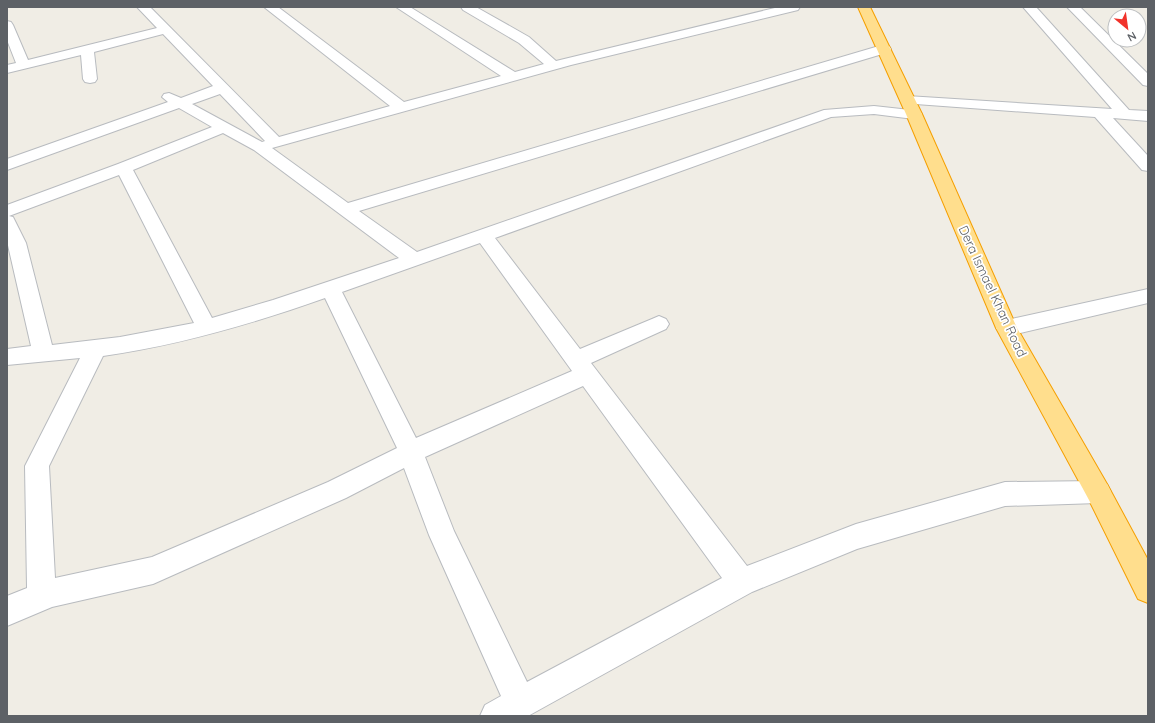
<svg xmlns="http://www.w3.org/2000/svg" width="1155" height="723" viewBox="0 0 1155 723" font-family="Quicksand,sans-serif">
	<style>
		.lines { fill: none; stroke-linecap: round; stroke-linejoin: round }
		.minor-casing { stroke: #b8bbbf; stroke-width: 2 }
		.highway-casing { stroke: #f59f00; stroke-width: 2 }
		.minor { fill: #fff; fill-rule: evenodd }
		.highway { fill: #ffde8d; fill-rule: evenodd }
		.labels { text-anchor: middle; stroke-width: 3.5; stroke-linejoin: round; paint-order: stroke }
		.street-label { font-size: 13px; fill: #5d6166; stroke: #fff }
	</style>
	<rect width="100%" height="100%" fill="#f0ede5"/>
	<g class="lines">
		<g class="minor-casing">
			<path id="minor" d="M137 7H150L279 137 390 106 264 7H278L404 102 501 76 396 7H410L515 72 544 64 519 43 463 10 461 7H476L529 37 556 61 779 7H800L798 10 571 65 272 148 348 203 879 46H889L891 49 889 52 359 211 417 252 824 110 874 106 919 111 922 114 919 117 914 119 874 114 831 117 495 238 580 349 652 319 659 316 666 319 669 324 666 329 591 363 747 566 856 524 1005 482 1098 481 1107 484 1111 492 1107 500 1098 503 1005 506 857 549 752 592 528 716H480L485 705 501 696 429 535 404 468 346 498 153 584 52 607 7 626V596L27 588 25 466 80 358 7 365V349L31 346 7 241V205L118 164 212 127 179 108 7 170V159L168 102 162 97 164 94 169 93 181 98 213 86 163 34 94 52 97 79 95 82 90 83 85 82 83 79 81 55 7 73V65L16 63 7 40V21L11 22 13 25 28 60 157 28ZM220 94 265 141 262 142 192 104ZM223 133 254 150 399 258 273 300 212 318 133 170ZM119 175 194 323 120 337 52 345 26 243 13 217 9 216ZM480 243 572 371 416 438 342 292ZM325 298 397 448 328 482 152 557 55 578 49 466 103 356C180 345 252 324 325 298ZM583 386 722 578 527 682 454 531 425 457Z
				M1023 7H1036L1129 110 1148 111V121L1113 118 1148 156V171L1142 170 1095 117 902 103 900 100 902 97 907 96 1112 109Z
				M1067 7H1080L1148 74V86L1143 85Z
				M1148 289V303L1007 336 1000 333 996 328 1000 323 1007 320Z"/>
		</g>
		<g class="highway-casing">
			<path id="highway" d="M858 7H870L922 114 1017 328 1107 484 1148 560V603L1138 599 1089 500 996 328 906 114Z"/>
		</g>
		<use href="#minor" class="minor"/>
		<use href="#highway" class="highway"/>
	</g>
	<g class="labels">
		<g class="street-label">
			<text transform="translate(993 291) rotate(65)" y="5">Dera Ismael Khan Road</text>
		</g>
	</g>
	<rect width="1155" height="723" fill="none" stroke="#5d6166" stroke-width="16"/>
	<g transform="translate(1127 28) rotate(151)"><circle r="19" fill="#ffffff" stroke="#bec0c2"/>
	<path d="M0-3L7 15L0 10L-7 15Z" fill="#f1322a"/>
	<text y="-6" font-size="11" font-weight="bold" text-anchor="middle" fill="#5d6166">N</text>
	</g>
</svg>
